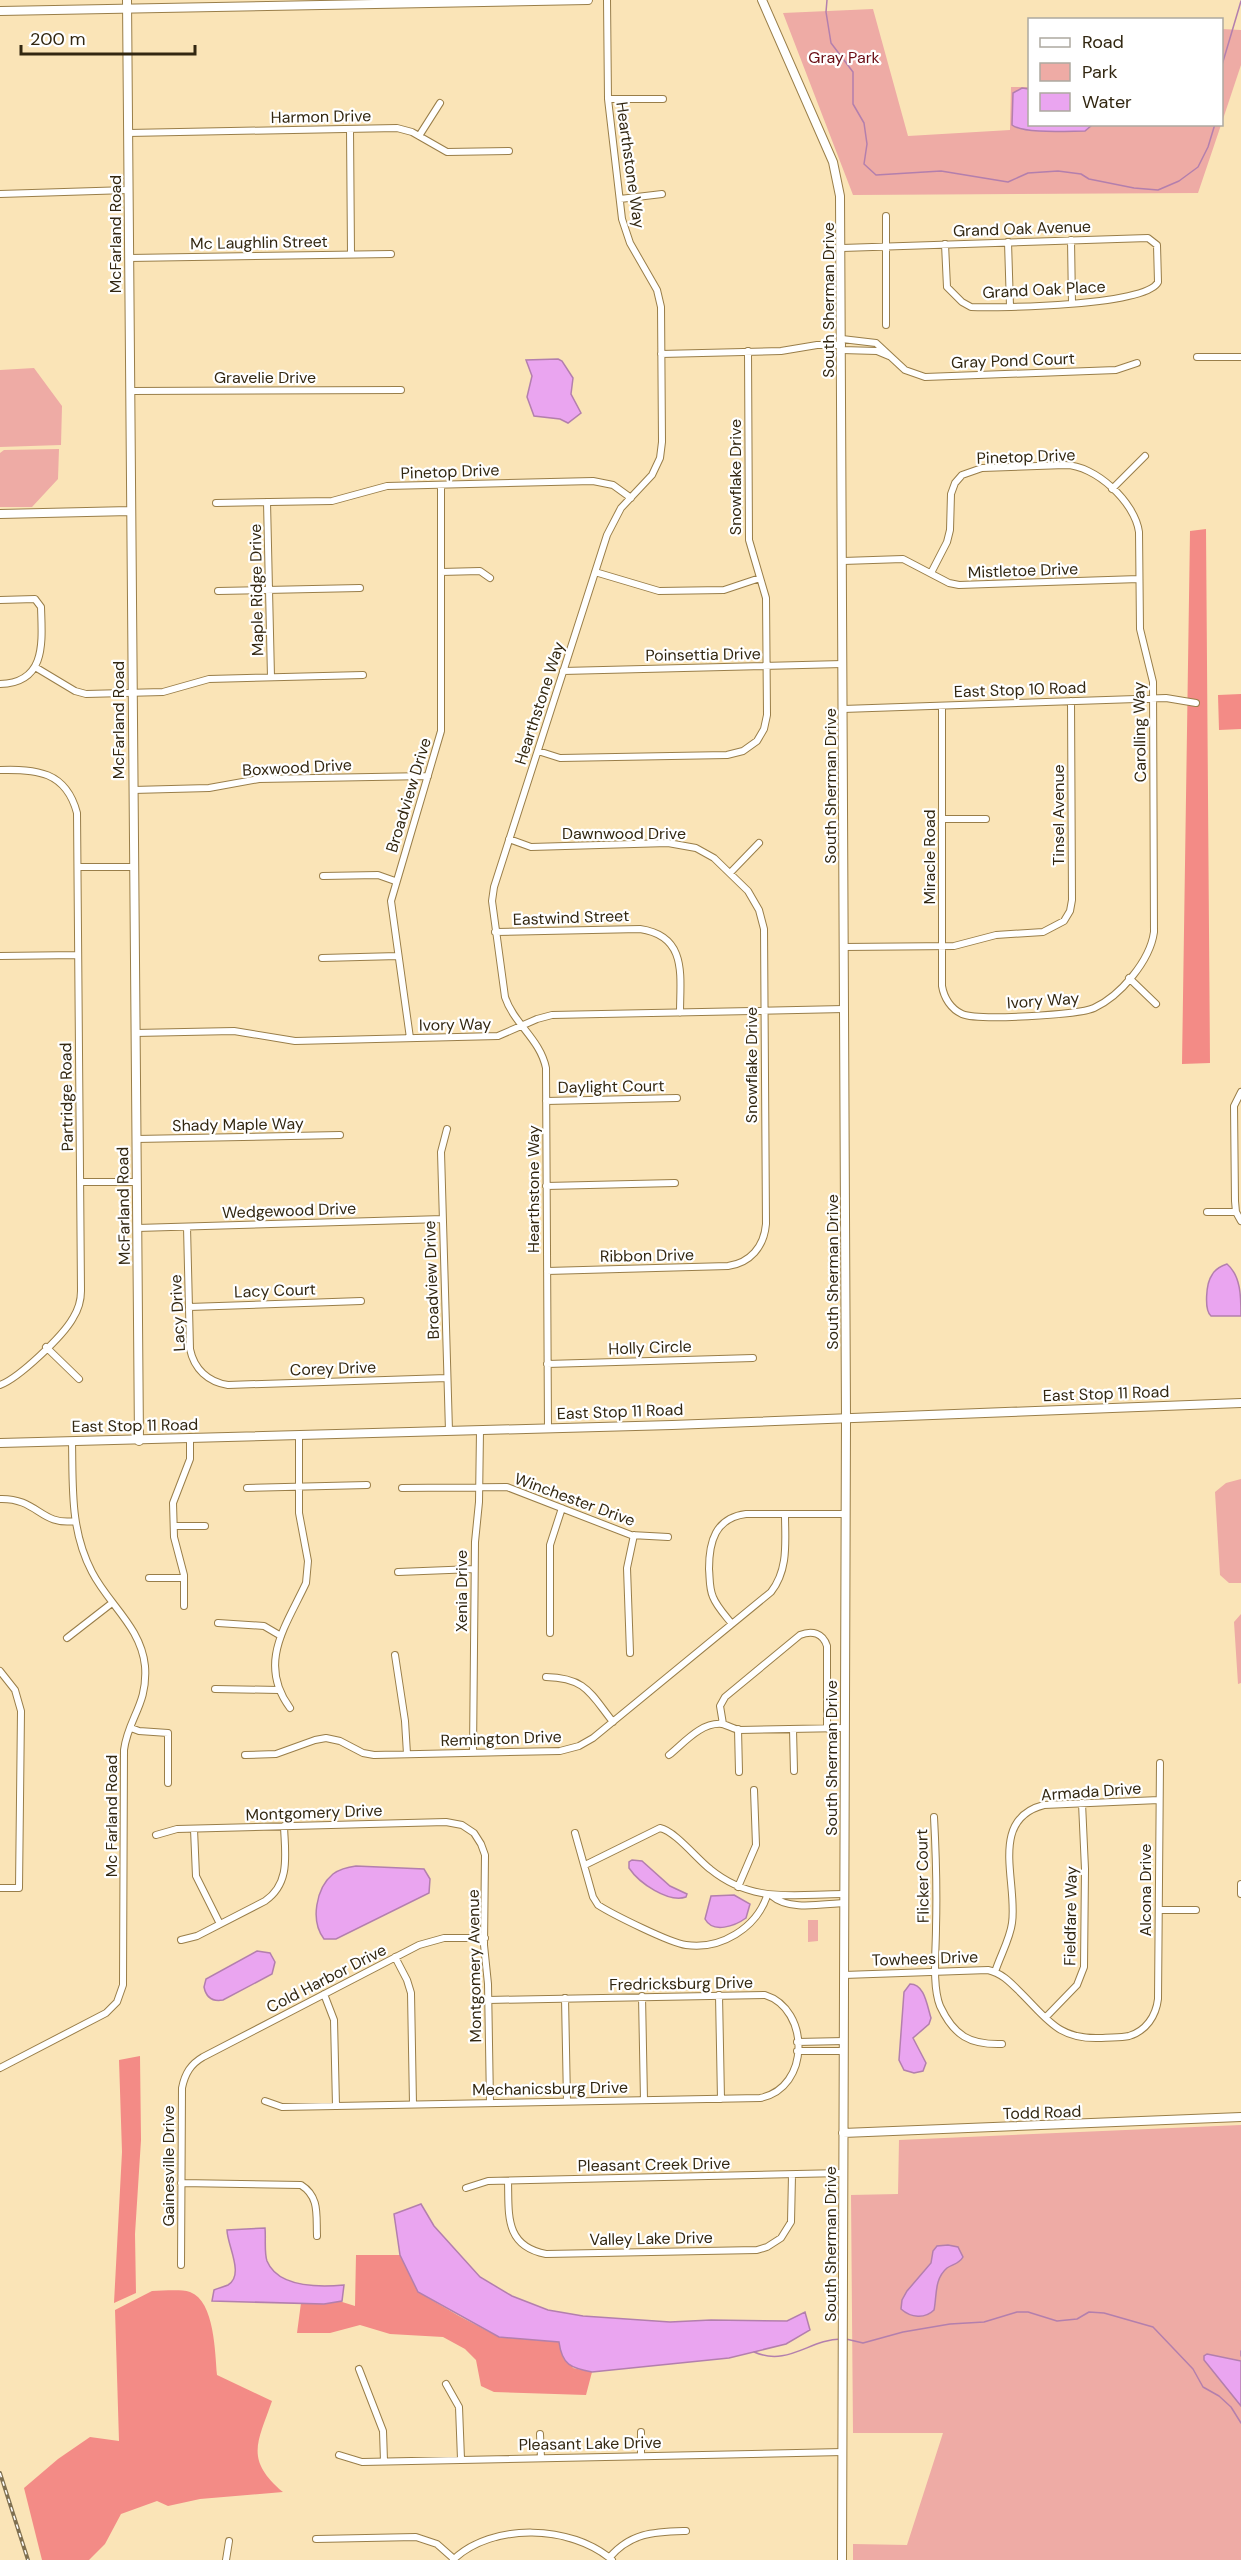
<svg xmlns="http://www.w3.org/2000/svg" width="1241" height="2560" viewBox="0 0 1241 2560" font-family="'DM Sans',sans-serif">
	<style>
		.green { fill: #eeaba5 }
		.forest { fill: #f38b86 }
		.water { fill: #eaa5f0; stroke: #b37fad; stroke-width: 1.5 }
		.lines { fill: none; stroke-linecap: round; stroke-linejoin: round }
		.stream { stroke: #b37fad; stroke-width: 1.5 }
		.minor-casing { stroke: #997e49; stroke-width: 8 }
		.tertiary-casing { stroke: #997e49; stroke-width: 10 }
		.secondary-casing { stroke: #997e49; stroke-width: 10 }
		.minor { stroke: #fff; stroke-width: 6 }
		.tertiary { stroke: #fff; stroke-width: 8 }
		.secondary { stroke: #fff; stroke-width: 8 }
		.rail-casing { stroke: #7f7051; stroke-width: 4 }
		.rail { stroke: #fff; stroke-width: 1.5; stroke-dasharray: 4.5; stroke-linecap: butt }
		.labels { text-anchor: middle; stroke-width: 4.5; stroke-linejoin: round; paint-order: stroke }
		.park-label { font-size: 16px; fill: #6a0d14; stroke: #fff }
		.street-label { font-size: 16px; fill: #322711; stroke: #fff }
	</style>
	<rect width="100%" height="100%" fill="#fae4b7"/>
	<path class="green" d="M873 9 908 136 1010 130 1011 87H1029L1030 124 1221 125 1198 193 853 195 783 13Z
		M1222 29 1241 30V65L1222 122Z
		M34 368 62 406 61 445 0 447V370Z
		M59 449 58 479 32 507H0V453L4 450Z
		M1241 1479V1583H1229L1220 1575 1215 1492 1226 1483Z
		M1241 1614V1683L1238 1684 1234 1622Z
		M808 1920H818V1941L808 1942Z
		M1241 2125V2560H853V2544L907 2545 943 2433H853L851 2195 898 2194 899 2140Z"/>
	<path class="forest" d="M1206 529 1210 1063 1182 1064 1190 531Z
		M1241 694V729L1219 730 1218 695Z
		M140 2056 141 2140 135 2234 136 2293 114 2303 122 2152 119 2060Z
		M356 2255H400L418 2292 459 2316 499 2337 559 2342 573 2368 592 2372 586 2395 494 2392 481 2386 476 2360 465 2349 443 2337 390 2334 360 2325 330 2333H297L301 2303 339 2301 355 2306Z
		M152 2291C163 2291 180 2289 190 2292 215 2301 215 2354 217 2375L272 2401C258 2442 244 2459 283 2492L200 2499 168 2506 157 2501 121 2514 105 2544 89 2560H42L24 2488 58 2459 90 2437 119 2441 115 2310Z"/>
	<path class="water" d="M1022 88 1029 89 1030 124 1092 125 1085 131C1068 131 1024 134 1012 125L1013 93Z
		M558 359 562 361 573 378 571 394 581 413 568 423 560 419 534 416 527 397 532 376 526 360Z
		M1227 1264C1241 1276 1241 1297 1241 1316H1211C1204 1310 1206 1283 1212 1275 1215 1269 1221 1266 1227 1264Z
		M632 1860 642 1861 670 1886 687 1894 686 1897C668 1903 639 1883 629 1868V1862Z
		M356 1866 424 1869 430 1879 429 1893 336 1939H324C310 1921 316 1888 333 1874 340 1869 348 1867 356 1866Z
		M734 1895 750 1904 746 1918C735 1926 713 1934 705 1919L711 1896Z
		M257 1951 270 1953 275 1962 272 1974 223 2000C212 2002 206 1997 204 1987L206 1979Z
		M910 1984C925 1984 927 2006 931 2018L929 2024 913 2038 926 2063 923 2071 914 2073 904 2070 899 2060 904 1992Z
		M421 2204 434 2226 480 2277 512 2296 548 2310 583 2316 670 2322 711 2320 787 2321 805 2312 810 2330 786 2344 729 2358 592 2372C571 2368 562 2365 559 2342L499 2337 418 2292 400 2255 394 2214Z
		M265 2228C266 2238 264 2252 267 2261 278 2288 321 2287 344 2285L342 2301 324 2304 212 2301 214 2290C218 2288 224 2287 228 2285 245 2275 227 2245 227 2230Z
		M948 2245 958 2247 963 2257C959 2264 953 2264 947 2268 934 2279 937 2296 934 2310 925 2319 911 2318 901 2309L902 2300 907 2291 931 2263 933 2251 937 2246Z
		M1207 2354 1241 2361V2406L1204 2360V2356Z"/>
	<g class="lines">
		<path class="stream" d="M827 0 826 12 831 43 853 72V104L864 123 867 144 864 164 876 175 941 171 1008 182 1028 173 1058 171 1081 174 1089 179 1134 188 1158 190 1179 181 1198 167 1208 147 1215 124
			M1222 65 1241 1
			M846 2339 863 2343 903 2332 950 2324 984 2322 1017 2312H1028L1057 2321 1077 2319 1089 2312 1104 2313 1153 2327 1193 2369 1203 2387 1219 2396 1231 2407 1241 2423
			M1241 2351V2356
			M754 2352C788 2367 810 2339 841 2339"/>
		<g class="minor-casing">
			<path id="minor" d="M608 99H663
				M350 129 351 254
				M128 133 397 128 412 132 447 152 509 151
				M419 136 440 103
				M0 194 128 190
				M620 199 662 194
				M886 216V325
				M1071 240 1072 303
				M1008 242 1010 306
				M842 248 1148 238 1157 245 1158 282C1147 306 1000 308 971 307L962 302 947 287 945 244
				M129 258 391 254
				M842 339 876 343 905 370 925 377 1116 370 1137 363
				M842 350 877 351 889 356
				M661 354 781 351 817 345H842
				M1197 357H1241
				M130 391 401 390
				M1112 489 1145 456
				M267 502 271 677
				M216 503 332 501 387 486 593 481 613 485 631 498
				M843 561 903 559 949 583 959 585 1139 579
				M441 572 480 571 490 578
				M595 572 659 591 724 590 760 578
				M931 573 947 542 950 530 951 494 955 483 962 475 982 468 1065 465C1095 465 1135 502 1139 532L1140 629 1153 682 1154 932C1150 961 1120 996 1094 1008 1078 1015 978 1021 962 1014 951 1009 944 998 942 986V706
				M218 591 360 588
				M0 600 35 599 41 607C42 641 47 683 0 684
				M35 667 75 691 86 694 163 692 209 679 363 675
				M563 671 843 664
				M843 709 1166 698 1196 703
				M538 751 560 758 727 755 743 751 757 741 764 729 767 715 766 598 749 540 748 351
				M0 770C36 769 66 771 77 813L81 1291C81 1301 78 1310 73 1318 63 1336 19 1378 0 1385
				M133 790 209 788 259 779 428 776
				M942 819H986
				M509 839 531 847 668 843 696 848 714 858 748 891 759 910 764 929 766 1224C764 1247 750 1263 728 1266L547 1271
				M78 867H133
				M730 873 759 843
				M323 876 378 875 395 881
				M495 932 640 929C688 936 680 976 680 1013
				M844 947 954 946 996 935 1043 932 1064 921 1070 911 1072 900 1071 701
				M0 956 78 955
				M322 958 398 956
				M1129 978 1156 1004
				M135 1033 234 1031 295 1041 498 1036 537 1019 552 1015 844 1009
				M410 1038 391 901 441 731V485
				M1241 1092 1234 1106 1235 1201 1236 1212 1241 1221
				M546 1101 677 1098
				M447 1129 441 1152 449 1431
				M136 1139 340 1135
				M80 1182H136
				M546 1186 675 1183
				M1207 1212H1236
				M187 1227 190 1349C194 1369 208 1382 228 1385L447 1378
				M137 1228 443 1219
				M189 1307 361 1301
				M46 1347 79 1379
				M547 1364 753 1358
				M548 1429 546 1068C540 1039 514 1024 505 997L492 901 494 887 607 535 621 508 652 475 660 458 662 442 661 307 657 290 630 243 622 219 608 99 607 0
				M247 1488 367 1485
				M402 1488 507 1487 631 1535 668 1537
				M0 1499C38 1498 40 1526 75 1521
				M174 1526H205
				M398 1572 474 1569
				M149 1578H184
				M184 1606V1575L174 1537 173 1503 190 1459V1439
				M218 1623 264 1626 281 1636
				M732 1624C725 1615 717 1607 713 1597 709 1588 710 1579 709 1569 709 1542 715 1518 746 1514H845
				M550 1633V1545L562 1508
				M67 1638 112 1603
				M630 1653 627 1568 634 1535
				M395 1655 405 1721 407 1754
				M0 1671 15 1690 21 1711 19 1888H0
				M546 1677C586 1678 590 1693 613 1722
				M215 1689 279 1690
				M290 1708C257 1663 286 1626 306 1583L308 1561 299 1513V1436
				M723 1724 720 1706 725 1697 800 1635C812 1630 823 1633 827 1646V1729
				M131 1728 139 1731 168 1733V1783
				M738 1729 739 1772
				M793 1729 794 1771
				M473 1753 475 1542 479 1502 480 1431
				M245 1755 276 1754 315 1740 326 1738 340 1741 363 1753 374 1755 560 1751 579 1746 593 1738 771 1592C789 1569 785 1541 785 1514
				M669 1755C684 1743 701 1722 722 1724 727 1725 734 1729 739 1730L844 1728
				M934 1817C936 1854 937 1891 936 1928 936 1950 932 1986 940 2006 954 2036 970 2045 1002 2044
				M194 1829 196 1876 220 1924
				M575 1833 593 1897 598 1905C612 1914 670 1943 686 1945 721 1950 756 1928 767 1896
				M156 1835 177 1829 446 1822 462 1825 474 1833 481 1844 485 1855 484 1945 488 1984 490 2103
				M585 1865 660 1828C675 1831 697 1859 710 1869 753 1904 793 1894 843 1894
				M1241 1884V1894
				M738 1887 756 1845 754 1790
				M772 1896C789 1911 822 1904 843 1903
				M1159 1910H1196
				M181 1940 197 1936 265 1901C291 1883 285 1854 284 1826
				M395 1957 407 1980 411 1993 413 2104
				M995 1972C1000 1956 1010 1939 1012 1923 1018 1883 988 1819 1044 1805L1159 1800
				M844 1975 988 1970C1001 1973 1009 1981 1018 1990 1047 2018 1057 2040 1101 2038 1110 2037 1120 2038 1129 2036 1146 2031 1156 2016 1158 1999L1160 1763
				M324 1994 334 2020 336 2106
				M719 1995 721 2099
				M642 1996 644 2100
				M565 1998 567 2101
				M1046 2017 1077 1985 1084 1967 1085 1869 1082 1803
				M797 2042 844 2041
				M797 2051H844
				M0 2068 106 2013 117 2002 123 1985 124 1750C128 1718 148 1705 145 1666 141 1627 109 1605 92 1572 70 1530 73 1487 72 1442
				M265 2101 282 2107 760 2098C811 2088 810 2009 765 1995L488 2000
				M508 2181C509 2214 504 2246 546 2254L757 2250 767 2247 781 2238 791 2222 792 2175
				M181 2183 301 2185C320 2197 316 2215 317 2236
				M466 2188 488 2181 843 2173
				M181 2265 182 2088C185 2073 191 2064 203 2057L419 1945 444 1938H485
				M359 2369 383 2431 384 2461
				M446 2384 459 2407 461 2459
				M641 2432V2456
				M540 2434 541 2458
				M339 2455 362 2462 843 2452
				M316 2539 416 2537 437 2544 454 2559
				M609 2558C631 2532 655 2532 686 2531
				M226 2560 229 2541
				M453 2560C492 2522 572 2525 612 2560"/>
		</g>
		<g class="tertiary-casing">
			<path id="tertiary" d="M127 0 139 1441
				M762 0 833 162 840 196 846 1419 842 2560
				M0 514 130 511
				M843 2133 1241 2117"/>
		</g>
		<g class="secondary-casing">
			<path id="secondary" d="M0 11 588 0
				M0 1443 672 1425 1241 1403"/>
		</g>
		<use href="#minor" class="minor"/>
		<use href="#tertiary" class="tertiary"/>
		<use href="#secondary" class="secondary"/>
		<g class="rail-casing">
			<path id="rail" d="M0 2473 28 2560"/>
		</g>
		<use href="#rail" class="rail"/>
	</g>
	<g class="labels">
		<g class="park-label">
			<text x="844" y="63">Gray Park</text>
		</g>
		<g class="street-label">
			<text transform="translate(321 116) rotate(-1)" y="6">Harmon Drive</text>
			<text transform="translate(631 165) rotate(82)" y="6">Hearthstone Way</text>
			<text transform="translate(1022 228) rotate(-2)" y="6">Grand Oak Avenue</text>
			<text transform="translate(115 234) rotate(-90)" y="6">McFarland Road</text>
			<text transform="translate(259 242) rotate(-1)" y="6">Mc Laughlin Street</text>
			<text transform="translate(1044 289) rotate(-3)" y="6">Grand Oak Place</text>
			<text transform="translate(828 300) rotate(-90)" y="6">South Sherman Drive</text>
			<text transform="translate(1013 360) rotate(-2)" y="6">Gray Pond Court</text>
			<text x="265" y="383">Gravelie Drive</text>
			<text transform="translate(1026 456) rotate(-2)" y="6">Pinetop Drive</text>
			<text transform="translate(450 471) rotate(-2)" y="6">Pinetop Drive</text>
			<text transform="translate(735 477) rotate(-90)" y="6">Snowflake Drive</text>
			<text transform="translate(1023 570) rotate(-2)" y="6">Mistletoe Drive</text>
			<text transform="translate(256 590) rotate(-91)" y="6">Maple Ridge Drive</text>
			<text transform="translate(703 654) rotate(-1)" y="6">Poinsettia Drive</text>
			<text transform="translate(1020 689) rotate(-2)" y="6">East Stop 10 Road</text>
			<text transform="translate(539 703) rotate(-72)" y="6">Hearthstone Way</text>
			<text transform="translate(118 720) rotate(-90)" y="6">McFarland Road</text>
			<text transform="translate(1139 732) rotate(-91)" y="6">Carolling Way</text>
			<text transform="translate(297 767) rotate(-3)" y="6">Boxwood Drive</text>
			<text transform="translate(830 786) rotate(-90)" y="6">South Sherman Drive</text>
			<text transform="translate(408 795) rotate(-73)" y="6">Broadview Drive</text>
			<text transform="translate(1058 815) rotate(-90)" y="6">Tinsel Avenue</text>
			<text x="624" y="839">Dawnwood Drive</text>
			<text transform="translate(929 857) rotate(-90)" y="6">Miracle Road</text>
			<text transform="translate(571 917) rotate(-2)" y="6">Eastwind Street</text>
			<text transform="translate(1043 1000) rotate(-4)" y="6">Ivory Way</text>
			<text transform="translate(455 1024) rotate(-1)" y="6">Ivory Way</text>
			<text transform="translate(751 1065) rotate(-90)" y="6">Snowflake Drive</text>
			<text transform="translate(611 1086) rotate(-1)" y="6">Daylight Court</text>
			<text transform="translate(66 1097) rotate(-91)" y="6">Partridge Road</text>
			<text transform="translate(238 1124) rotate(-1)" y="6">Shady Maple Way</text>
			<text transform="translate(533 1189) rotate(-90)" y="6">Hearthstone Way</text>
			<text transform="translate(123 1206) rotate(-91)" y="6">McFarland Road</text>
			<text transform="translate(289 1210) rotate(-2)" y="6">Wedgewood Drive</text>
			<text transform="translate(647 1255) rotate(-1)" y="6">Ribbon Drive</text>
			<text transform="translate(832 1272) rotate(-90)" y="6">South Sherman Drive</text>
			<text transform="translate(431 1280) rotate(-92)" y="6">Broadview Drive</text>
			<text transform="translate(275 1290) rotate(-2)" y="6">Lacy Court</text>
			<text transform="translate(177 1313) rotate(-93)" y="6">Lacy Drive</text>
			<text transform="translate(650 1347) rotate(-2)" y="6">Holly Circle</text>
			<text transform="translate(333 1368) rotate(-2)" y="6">Corey Drive</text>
			<text transform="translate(1106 1393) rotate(-2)" y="6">East Stop 11 Road</text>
			<text transform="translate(620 1411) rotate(-2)" y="6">East Stop 11 Road</text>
			<text transform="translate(135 1425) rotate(-1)" y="6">East Stop 11 Road</text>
			<text transform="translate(575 1499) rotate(20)" y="6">Winchester Drive</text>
			<text transform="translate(461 1591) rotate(-90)" y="6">Xenia Drive</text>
			<text transform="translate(501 1738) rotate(-2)" y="6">Remington Drive</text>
			<text transform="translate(831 1758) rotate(-90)" y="6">South Sherman Drive</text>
			<text transform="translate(1091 1791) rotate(-4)" y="6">Armada Drive</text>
			<text transform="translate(314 1812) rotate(-2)" y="6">Montgomery Drive</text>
			<text transform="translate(111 1816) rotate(-90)" y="6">Mc Farland Road</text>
			<text transform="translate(922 1876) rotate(-91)" y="6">Flicker Court</text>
			<text transform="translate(1145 1890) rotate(-90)" y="6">Alcona Drive</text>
			<text transform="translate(1070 1916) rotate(-89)" y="6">Fieldfare Way</text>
			<text transform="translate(925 1958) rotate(-2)" y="6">Towhees Drive</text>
			<text transform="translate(474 1966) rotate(-91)" y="6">Montgomery Avenue</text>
			<text transform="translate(326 1978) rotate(-27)" y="6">Cold Harbor Drive</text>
			<text transform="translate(681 1983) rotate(-1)" y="6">Fredricksburg Drive</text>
			<text transform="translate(550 2088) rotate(-1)" y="6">Mechanicsburg Drive</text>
			<text transform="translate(1042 2112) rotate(-2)" y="6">Todd Road</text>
			<text transform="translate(654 2164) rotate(-1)" y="6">Pleasant Creek Drive</text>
			<text transform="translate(168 2166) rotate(-90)" y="6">Gainesville Drive</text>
			<text transform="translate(651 2238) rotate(-1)" y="6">Valley Lake Drive</text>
			<text transform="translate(830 2244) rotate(-90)" y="6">South Sherman Drive</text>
			<text transform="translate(590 2443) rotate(-1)" y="6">Pleasant Lake Drive</text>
		</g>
	</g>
	<rect x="1028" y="18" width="195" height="108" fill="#ffffff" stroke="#ada9a0" stroke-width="1.5"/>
	<rect x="1040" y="38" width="30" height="9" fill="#ffffff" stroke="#ada9a0" stroke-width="1.5"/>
	<text x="1082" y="48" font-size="18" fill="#322711">Road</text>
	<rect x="1040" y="63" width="30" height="18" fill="#eeaba5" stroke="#ada9a0" stroke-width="1.5"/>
	<text x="1082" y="78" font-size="18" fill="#322711">Park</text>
	<rect x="1040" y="93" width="30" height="18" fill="#eaa5f0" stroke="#ada9a0" stroke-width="1.5"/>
	<text x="1082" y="108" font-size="18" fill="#322711">Water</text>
	<path d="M21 45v9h174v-9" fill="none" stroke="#322711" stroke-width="3"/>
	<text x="30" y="45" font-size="18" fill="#322711" stroke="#ffffff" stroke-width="4.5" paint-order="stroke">200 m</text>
</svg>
